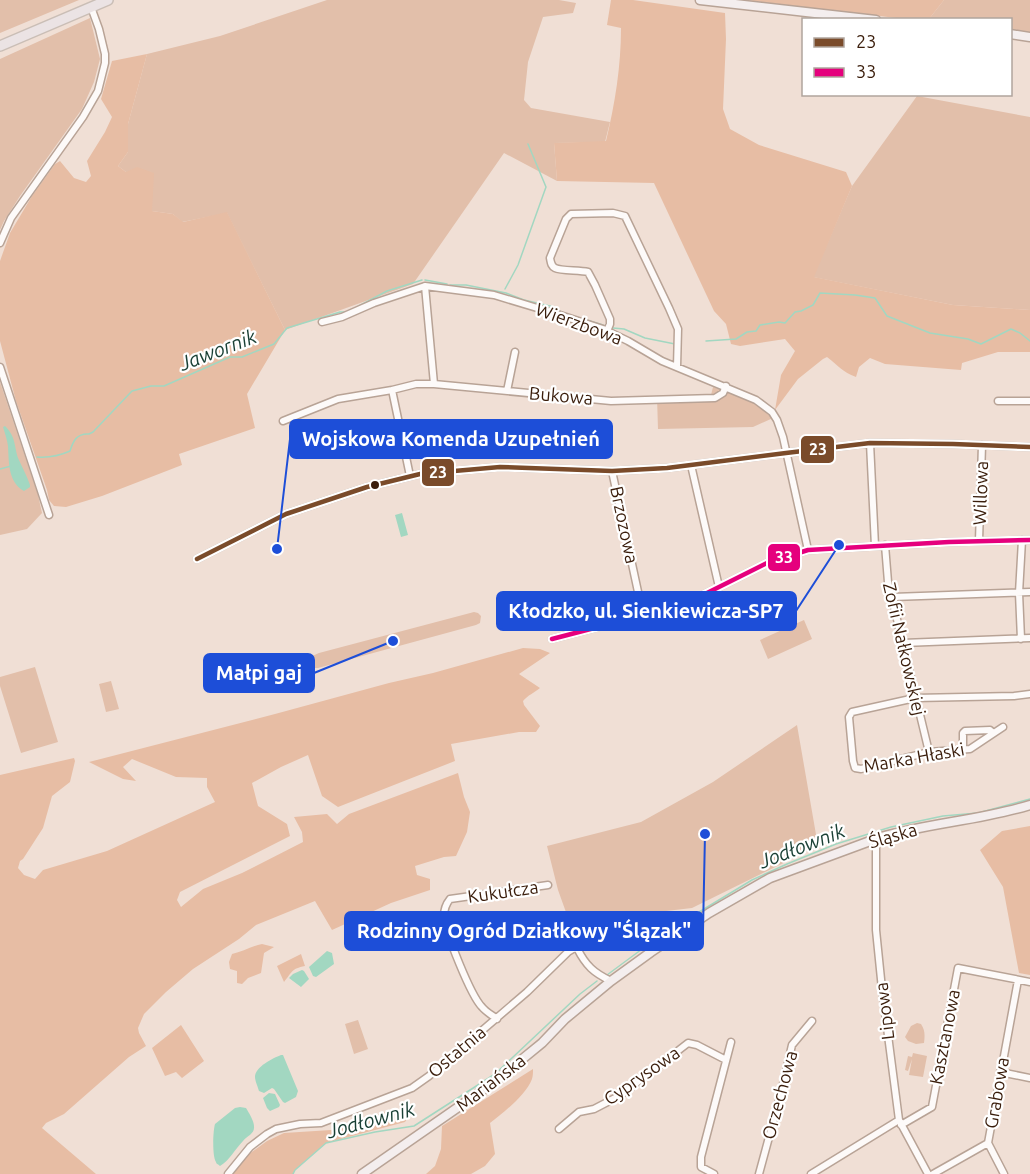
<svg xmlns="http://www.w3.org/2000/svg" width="1030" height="1174" viewBox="0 0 1030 1174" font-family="Ubuntu,sans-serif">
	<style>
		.green { fill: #e2bfaa }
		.forest { fill: #e7bda4 }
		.water { fill: #a2d7c1 }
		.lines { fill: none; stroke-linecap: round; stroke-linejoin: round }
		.stream { stroke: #a2d7c1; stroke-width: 1.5 }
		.street-casing { stroke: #b8a396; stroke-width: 9 }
		.secondary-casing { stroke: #b8a396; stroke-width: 11 }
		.primary-casing { stroke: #cabeb6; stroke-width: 12 }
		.street { stroke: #fdfaf9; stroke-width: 6 }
		.secondary { stroke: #f4eeee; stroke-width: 8 }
		.primary { stroke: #ebe3e4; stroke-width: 9 }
		.bus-1-casing { stroke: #fff; stroke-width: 9 }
		.bus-2-casing { stroke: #fff; stroke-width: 9 }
		.bus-1 { stroke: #7a4b2a; stroke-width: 4.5 }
		.bus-2 { stroke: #e5007d; stroke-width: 4.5 }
		.bus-dot { fill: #3a1d0b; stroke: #fff; stroke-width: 2 }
		.labels { text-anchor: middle; stroke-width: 4.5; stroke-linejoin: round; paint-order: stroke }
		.street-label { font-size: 18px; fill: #3a1d0b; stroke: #fff }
		.water-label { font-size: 20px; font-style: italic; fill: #193f34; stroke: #fff }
		.leader { fill: none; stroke: #1d4ed8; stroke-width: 2 }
		.callout-dot { fill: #1d4ed8; stroke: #fff; stroke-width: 2 }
		.callout { fill: #1d4ed8; stroke: #1d4ed8; stroke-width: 2 }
		.callout-label { font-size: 20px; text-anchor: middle; font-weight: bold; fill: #fff }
		.line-badge { stroke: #fff; stroke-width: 2 }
		.badge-label { font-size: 16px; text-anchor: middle; font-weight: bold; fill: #fff }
	</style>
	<rect width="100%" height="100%" fill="#f0dfd5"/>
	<path class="green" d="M0 0H79L0 33Z
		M327 0H559L576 3 573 13 543 17 528 62 524 100 531 108 610 122 605 142 554 143 557 181 504 153 413 284 285 330 227 213 182 222 173 214 152 211 126 172 118 166 128 152V124L147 54 220 36Z
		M944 0H1030V32L1011 30 1010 20 929 19Z
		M90 18 100 59 94 82 82 109 20 196 4 221 0 230V59Z
		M917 96 1030 117V310L953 305 813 277 852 186Z
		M0 382 38 495 42 513 27 529 0 535Z
		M713 387 756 403 773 418 753 427 658 429 657 397 711 395Z
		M474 612 478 613 481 616 480 623 476 625 318 668H313L309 665 308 661 310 657 319 653Z
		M804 620 812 639 768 659 760 640Z
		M35 667 58 742 21 753 0 686V677Z
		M111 681 119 709 106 712 99 684Z
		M797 725 818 846 692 908 649 913 634 912 580 941 567 915 558 890 547 846 641 822 713 782Z
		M358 1020 368 1049 354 1054 345 1024Z
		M917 1023 921 1024C925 1030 925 1035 924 1043L916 1044 908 1041 905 1037 911 1026Z
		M913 1053 927 1056 923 1077 909 1075 912 1059 908 1071 905 1070 908 1056 912 1057Z"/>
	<path class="forest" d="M611 0H633L725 13 726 39 723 109 730 129 759 145 846 172 852 186 814 277 953 305 1030 310V352H998L962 363 961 370 885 364 870 358 859 367 856 377C842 372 839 366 827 357L823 359 798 379 775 410 781 375 795 351 785 339 740 346 731 344 726 324 714 311 654 183 557 181 554 143 606 141C615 104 621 66 621 28L607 25Z
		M745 0H944L929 19 913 20Z
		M147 54 128 124V152L118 166 126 172 137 167 154 173 152 211 173 214 183 222 227 212 285 330 247 394 255 428 179 454 182 465 102 496 66 507 54 506 49 500 47 490 16 401 0 341V261L10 233 32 196 55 164 60 161 74 178 86 182 91 176 87 161 105 132 112 117 101 99 112 61Z
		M523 648 540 649 550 653 519 674 540 688C534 693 528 695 523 701L524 705 540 726 536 732H519L451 744 455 761 338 807 322 796 308 755 281 767 252 783 258 806 287 824 290 836 180 892 177 900 181 907 203 889 242 873 303 842 302 832 294 817 327 814 337 824 349 814 458 773 464 797 470 812 467 832 456 856 444 857 415 866 417 875 430 879V890L391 903 332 930 315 901 256 925 239 939 193 969 166 992 144 1014 138 1028 139 1033 146 1046 129 1057 64 1114 46 1123 42 1128 96 1174H0V775L74 758 75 761 70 782 52 796 43 828 23 859 20 861 18 868 24 875 35 879 43 870 107 851 215 802 207 787V778L176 777 132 759 123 767 136 781 123 779 89 762 275 714 389 683 433 673Z
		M1030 826V975L1019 973 1003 887 980 850 1002 831Z
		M262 944 274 947 264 953 261 973 248 978 242 984 237 983V971L230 969 229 962 232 954C242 952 251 946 262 944Z
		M301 954 305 966C291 969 293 971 284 982L277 966Z
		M181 1025 204 1061 182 1078 176 1072 165 1076 152 1048Z
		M533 1069C533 1072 533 1076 532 1079 526 1095 503 1113 490 1123L495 1154 485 1166 471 1174H426L435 1166 441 1149 442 1126Z
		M390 1110H405L408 1117 405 1122 326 1143 295 1170 293 1174H233L249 1154 267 1141 284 1133 331 1130Z"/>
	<path class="water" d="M5 426C16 437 14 445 18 458 22 467 27 476 30 485V487L24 491C8 482 9 463 8 446 7 440 5 433 3 427Z
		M402 513 408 535 401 537 395 515Z
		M327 951 332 953 334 964 316 977 313 976 309 967Z
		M302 970 304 971 309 979 301 987 289 978 293 974Z
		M281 1055H283L298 1091 296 1097 285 1103 283 1102 274 1089 272 1088 264 1093 259 1091C258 1087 255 1081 255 1077 255 1067 273 1058 281 1055Z
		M269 1093 275 1094 280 1105 279 1107 270 1111 267 1108 263 1098Z
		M240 1107 246 1108C249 1113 254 1121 254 1126 255 1134 247 1136 243 1141 235 1149 230 1160 220 1166 218 1164 216 1164 216 1162 212 1156 213 1131 215 1124L235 1108Z"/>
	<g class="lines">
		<path class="stream" d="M425 280 447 284
			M450 285H466L506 293 524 300 554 307 557 310 564 313
			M505 289 518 265 546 187 528 144
			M357 307 387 291 422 280
			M583 319 603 325
			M613 328 624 329 645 338 675 344
			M706 341 736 339 747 332 756 331 760 325 779 322 785 323 795 312 801 311 813 305 820 293 855 295 875 298 887 316 930 333 968 339 981 344 1011 329 1020 333 1030 341
			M37 457C50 458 59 456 70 451 73 441 77 433 89 434L93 432 132 391 151 386H164L230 357H242L274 344 287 328 340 312H347
			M0 469 11 466
			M607 975 661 935 752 880 787 864 836 844 891 827 943 816 978 813 1030 799
			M293 1174 295 1170 326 1143 375 1132 414 1126 495 1074 580 994 597 981"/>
		<g class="street-casing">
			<path id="street" d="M0 243 11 218 83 117 98 91 105 63V54L99 29 91 7
				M322 322 342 317 374 303 425 286
				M607 331 610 324V319L595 285 588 272C579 270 561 271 555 268 551 266 551 263 550 258L566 219 571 214 613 213 625 216 669 308 678 329 677 367
				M0 367 49 515
				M434 384 425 286 494 295 557 314 603 329 628 341 662 361 756 400 772 412 777 420 783 437 808 550
				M392 390 416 384H434L611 401 715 398 723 393 726 386
				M507 391 515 352
				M998 401H1030
				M283 421 338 399 392 390 410 476
				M870 443 875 546
				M691 465 719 587
				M612 471 643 615
				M979 541 982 445
				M885 545 888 582 929 752
				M197 559 286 514 367 487 420 474 500 467 612 471 667 468 786 453 870 443 953 444 1030 447
				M893 597 1030 592
				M552 639 683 605 767 563 808 550 949 542 1030 540
				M1021 639 1019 593 1022 540
				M903 643 1030 638
				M1003 727 970 749 929 752 861 769 855 768 853 761 849 717 852 712 915 698 1014 696 1030 694
				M963 750V733L965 731 990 730 993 733
				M876 839V930L882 989 899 1120 928 1174
				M611 981C594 973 586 966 577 948L588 944 621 926
				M497 1019C492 1015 486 1012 482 1007 471 996 445 932 444 916 444 910 446 904 450 899L548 885
				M1000 1072 1030 1078
				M901 1125 932 1107 958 968 1030 982
				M559 1129 579 1112 594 1109 621 1095 688 1043 697 1045 726 1060
				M988 1143 1018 980
				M988 1143 1004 1174
				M228 1174 250 1147 267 1134 276 1129 300 1124 321 1123 412 1088 429 1076 527 992 568 952 573 949 577 948
				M714 1174 701 1167V1157L731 1042
				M759 1174 781 1093 792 1045 812 1021
				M811 1174 899 1120
				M933 1174 988 1143"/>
		</g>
		<g class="secondary-casing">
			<path id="secondary" d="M700 0 876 20
				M1010 34 1030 37
				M362 1174 493 1083 542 1043 565 1019 611 981 651 952 709 913 770 878 881 837C930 823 981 820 1030 805"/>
		</g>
		<g class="primary-casing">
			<path id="primary" d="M0 46 108 0"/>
		</g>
		<use href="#street" class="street"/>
		<use href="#secondary" class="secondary"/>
		<use href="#primary" class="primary"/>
		<g class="bus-1-casing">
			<path id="bus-1" d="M197 559 286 514 367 487 420 474 500 467 612 471 667 468 786 453 870 443 953 444 1030 447"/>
		</g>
		<g class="bus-2-casing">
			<path id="bus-2" d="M552 639 683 605 767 563 808 550 949 542 1030 540"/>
		</g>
		<use href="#bus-1" class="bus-1"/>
		<use href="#bus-2" class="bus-2"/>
	</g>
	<circle class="bus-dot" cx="375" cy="485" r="5"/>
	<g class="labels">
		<g class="street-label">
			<text transform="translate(579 324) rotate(20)" y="6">Wierzbowa</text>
			<text transform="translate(561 396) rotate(5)" y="6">Bukowa</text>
			<text transform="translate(981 493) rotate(-88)" y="6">Willowa</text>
			<text transform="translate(624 525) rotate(78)" y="6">Brzozowa</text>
			<text transform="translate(904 649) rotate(77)" y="6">Zofii Nałkowskiej</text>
			<text transform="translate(914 758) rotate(-10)" y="6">Marka Hłaski</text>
			<text transform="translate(893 836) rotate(-16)" y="6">Śląska</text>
			<text transform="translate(503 892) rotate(-8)" y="6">Kukułcza</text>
			<text transform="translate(885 1011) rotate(-97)" y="6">Lipowa</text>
			<text transform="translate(945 1037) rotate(-79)" y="6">Kasztanowa</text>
			<text transform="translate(457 1052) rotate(-40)" y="6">Ostatnia</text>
			<text transform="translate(642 1076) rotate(-35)" y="6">Cyprysowa</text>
			<text transform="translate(491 1083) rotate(-37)" y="6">Mariańska</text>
			<text transform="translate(997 1093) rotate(-80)" y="6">Grabowa</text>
			<text transform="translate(780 1095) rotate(-75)" y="6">Orzechowa</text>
		</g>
		<g class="water-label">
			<text transform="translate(218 350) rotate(-21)" y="7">Jawornik</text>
			<text transform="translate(802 846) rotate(-21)" y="7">Jodłownik</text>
			<text transform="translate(371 1120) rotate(-15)" y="7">Jodłownik</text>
		</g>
	</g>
	<path class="leader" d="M277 549L290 439M839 545L796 611M393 641L314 673M705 834L703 931"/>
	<g class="callout-dot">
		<circle cx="277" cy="549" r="6"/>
		<circle cx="839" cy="545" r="6"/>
		<circle cx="393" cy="641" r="6"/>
		<circle cx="705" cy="834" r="6"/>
	</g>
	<g class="callout">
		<rect x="290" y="420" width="322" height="38" rx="6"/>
		<rect x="497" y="592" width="299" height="38" rx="6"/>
		<rect x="204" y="654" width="110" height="38" rx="6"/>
		<rect x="345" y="912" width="358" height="38" rx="6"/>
	</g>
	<g class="callout-label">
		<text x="451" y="446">Wojskowa Komenda Uzupełnień</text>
		<text x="646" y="618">Kłodzko, ul. Sienkiewicza-SP7</text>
		<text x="259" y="680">Małpi gaj</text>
		<text x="524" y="938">Rodzinny Ogród Działkowy "Ślązak"</text>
	</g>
	<g class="line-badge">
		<rect x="800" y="435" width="35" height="29" rx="6" fill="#7a4b2a"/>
		<rect x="421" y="458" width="34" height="29" rx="6" fill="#7a4b2a"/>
		<rect x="767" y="543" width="34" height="29" rx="6" fill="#e5007d"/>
	</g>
	<g class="badge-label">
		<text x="818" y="455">23</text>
		<text x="438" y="478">23</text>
		<text x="784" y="563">33</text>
	</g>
	<rect x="802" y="18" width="210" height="78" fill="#ffffff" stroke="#b0a59d" stroke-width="1.5"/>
	<rect x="814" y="38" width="30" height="9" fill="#7a4b2a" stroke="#b0a59d" stroke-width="1.5"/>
	<text x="856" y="48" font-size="18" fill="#3a1d0b">23</text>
	<rect x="814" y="68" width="30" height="9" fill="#e5007d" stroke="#b0a59d" stroke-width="1.5"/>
	<text x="856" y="78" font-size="18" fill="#3a1d0b">33</text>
</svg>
